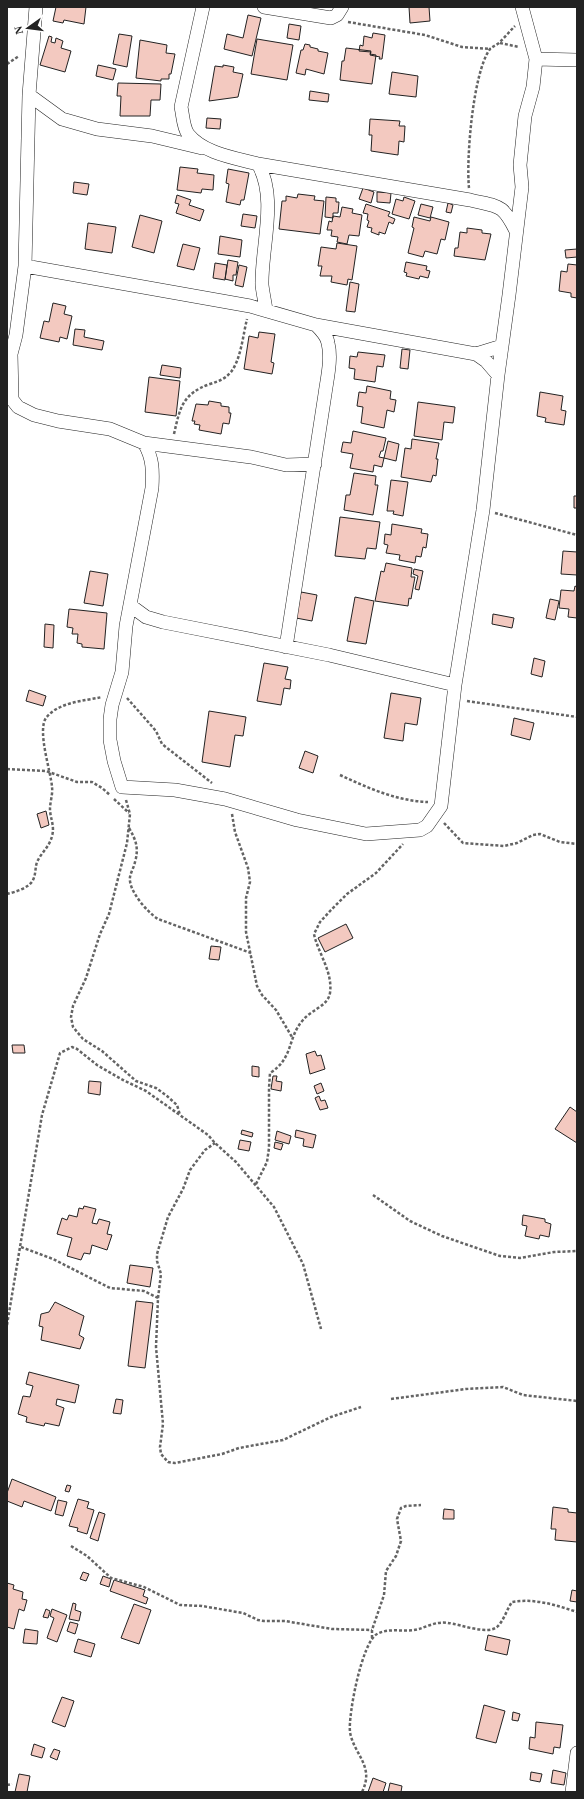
<svg xmlns="http://www.w3.org/2000/svg" width="584" height="1799" viewBox="0 0 584 1799" font-family="'Times New Roman',serif">
	<style>
		.building { fill: #f3c9c0; stroke: #222 }
		.lines { fill: none; stroke-linecap: round; stroke-linejoin: round }
		.street-casing { stroke: #222; stroke-width: 14 }
		.path { stroke: #646464; stroke-width: 2.5; stroke-dasharray: 3 2; stroke-linecap: butt }
		.street { stroke: #fff; stroke-width: 13 }
	</style>
	<rect width="100%" height="100%" fill="#fff"/>
	<path class="building" d="M56 7H86L84 24 64 20 63 23 53 21Z
		M409 7H429L430 21 410 23Z
		M248 15 261 18 252 56 224 49 227 34 243 38Z
		M289 24 301 26 299 40 287 38Z
		M373 33 385 35 382 59H379L380 57 370 55 371 52 359 51 360 45 363 46 364 36 372 38Z
		M119 34 132 36 127 67 113 64Z
		M49 36 52 37 51 42 55 43 56 38 63 41 61 48 71 51 65 72 40 65Z
		M257 39 293 45 287 80 251 74Z
		M140 40 167 45 166 53 175 54 171 74H169V79H161V81L136 78Z
		M305 44 310 45V47L318 49V51L328 53 324 74 306 69 305 75 296 73 301 50H303Z
		M346 48 371 51 370 54 376 55 372 84 340 80 342 61H344Z
		M98 65 116 69 113 80 96 76Z
		M223 65 234 67 233 72 243 74 238 97 209 101 215 66 223 67Z
		M392 72 418 76 416 97 389 94Z
		M118 83 161 84 160 100H151L150 116H120L121 96H117Z
		M310 91 329 94 328 102 309 100Z
		M207 118 221 119 220 129 206 128Z
		M370 119 400 121 399 126H405L404 142 399 141 398 155 371 151 372 135H369Z
		M180 167 198 169 197 173 214 175 213 190 202 189 201 193 177 190Z
		M228 169 249 173 244 200H241L240 205 226 202 229 184 226 183Z
		M74 182 89 184 87 195 73 193Z
		M363 188 374 192 371 203 359 199Z
		M377 192 391 193 390 203 377 202Z
		M298 194 315 196 314 200 324 201 320 234 279 229 282 201H286V196L297 198Z
		M177 195 191 200 189 205 204 210 200 221 176 213 179 204 175 203Z
		M326 197 336 198V202H339L338 213H333V218L325 217Z
		M404 197 415 201 409 219 392 214 396 199 403 201Z
		M448 203 453 205 451 213 446 212Z
		M366 204 390 212 388 216 395 219 393 224 389 222 385 234 379 232V235L371 232 372 228 367 227 369 221 367 220 368 214 363 213Z
		M421 204 433 207 430 218 418 215Z
		M342 207 353 209 352 213 362 215 359 236 349 235 347 244 337 242 338 237 331 236 332 230H327L329 221 332 222 333 216 340 217Z
		M243 214 257 216 255 228 241 226Z
		M140 215 162 221 154 253 132 247Z
		M414 217 430 221 431 217 449 222 445 240 441 239 437 254 425 251 423 257 408 253 414 228 412 227Z
		M88 223 116 227 112 253 85 249Z
		M467 228 482 230V233L491 234 485 260 454 256 455 248H458L460 232 467 233Z
		M220 236 242 240 240 257 218 254Z
		M337 243 357 246 352 280 348 279 347 285 331 282 332 276H320L322 266H318L321 247 336 249Z
		M183 244 200 248 194 270 177 266Z
		M577 249V257L566 258 565 250Z
		M228 260 238 262 236 275H233V281L225 279Z
		M406 262 427 266 426 270 430 271 428 278 420 276 419 279 406 276 407 273 404 272Z
		M215 263 227 265 225 280 213 278Z
		M568 264 577 265V298L571 297V293L559 291 561 271 567 272Z
		M239 265 247 267 243 287 235 285Z
		M350 282 359 284 355 312 346 311Z
		M53 303 66 306 64 314 72 316 67 339 60 337 59 342 40 338 44 321 49 322Z
		M75 329 85 330 84 337 104 341 102 350 73 345Z
		M259 332 275 334 271 362 274 363 272 374 244 369 249 336 258 338Z
		M402 349 410 350 408 369 400 368Z
		M358 352 385 355 383 367 377 366 375 382 354 379 355 369 349 368 350 356 357 357Z
		M162 365 181 368 180 378 160 375Z
		M149 377 180 381 176 416 145 412Z
		M367 386 391 391 390 399 396 400 394 412 387 410 384 428 361 423 363 407 357 406 359 392 366 393Z
		M540 392 563 396 561 410 566 411 564 425 545 422 546 418 537 416Z
		M209 401 221 403V406L229 407V413H231L229 424 223 423 221 434 199 430 200 425 194 424 195 421H192L196 404 208 405Z
		M418 402 455 407 453 423 444 422 442 440 414 436Z
		M353 431 386 438 383 451H381L379 457 384 458 382 467 374 465 373 472 350 468 353 454 341 452 343 442 351 443Z
		M412 439 439 443 436 459H438L436 476 433 475 431 482 401 477 405 448 411 449Z
		M388 441 399 444 396 461 384 458Z
		M354 473 376 476 375 485H378L373 515 344 510 346 495H350Z
		M391 480 408 482 403 516 393 514 394 511H387Z
		M574 496H577V508H574Z
		M340 517 380 522 376 549 367 548 365 559 335 556Z
		M392 524 422 529 421 533 428 534 426 548 423 547 421 557 416 556 415 563 399 560 400 555 386 553 388 545 384 544 385 534 391 535Z
		M577 550V575L561 574 563 551 577 552Z
		M386 563 412 568 411 577H415L411 599 409 598 408 606 375 601 381 571 384 572Z
		M414 569 423 571 419 590 415 589 418 576 413 574Z
		M90 571 108 574 103 606 84 603Z
		M575 586 577 587V618L568 617 569 609 559 608 561 590 574 591Z
		M301 592 317 595 312 621 296 618Z
		M355 597 374 601 366 644 347 641Z
		M550 599 559 601 555 620 546 618Z
		M69 609 107 613 104 649 82 647V644L77 643 78 634H72L73 628 67 627Z
		M493 614 514 618 512 628 492 624Z
		M45 624 54 625 53 648 44 647Z
		M534 658 545 661 542 677 531 674Z
		M264 663 288 667 285 679 291 680 290 689 284 688 281 705 257 701Z
		M29 690 46 696 43 706 26 701Z
		M391 693 421 698 417 725 405 723 403 741 384 738Z
		M209 711 246 717 243 736 235 735 230 767 202 762Z
		M514 718 534 723 530 740 511 735Z
		M305 751 318 756 313 773 299 768Z
		M46 811 49 825 41 828 37 814Z
		M346 924 353 938 325 952 318 938Z
		M211 946 221 947 219 960 209 959Z
		M12 1045H24L25 1053H13Z
		M315 1051 317 1056 321 1055 325 1069 310 1074 306 1054Z
		M252 1066 259 1067V1077L252 1076Z
		M273 1076H277L276 1081 282 1082 281 1091 271 1089Z
		M89 1081 101 1082 100 1095 88 1093Z
		M321 1083 324 1091 317 1094 314 1086Z
		M319 1096 321 1101 325 1100 328 1108 320 1110 315 1098Z
		M570 1107 577 1112V1143L555 1129Z
		M242 1130 253 1133 252 1137 241 1134Z
		M296 1130 316 1135 313 1148 303 1146 304 1139 295 1137Z
		M277 1131 291 1136 289 1144 275 1140Z
		M240 1140 251 1142 249 1151 238 1149Z
		M275 1142 283 1144 281 1150 274 1148Z
		M84 1206 96 1209 92 1223 97 1224 99 1219 110 1222 107 1234 112 1235 107 1250 92 1245 90 1254 84 1253 81 1260 67 1256 72 1238 57 1234 62 1218 67 1220 69 1215 77 1217 79 1208 83 1209Z
		M523 1215 545 1219V1222L551 1224 549 1237 540 1235 539 1239 525 1236 527 1226 522 1225Z
		M130 1265 153 1268 150 1287 127 1283Z
		M136 1301 153 1303 145 1368 128 1366Z
		M55 1302 84 1316 79 1335 84 1338 80 1349 41 1340 43 1327 39 1326 41 1314 49 1312Z
		M29 1372 79 1385 75 1403 57 1399 56 1405 64 1408 59 1426 45 1423 44 1426 26 1422 27 1417 18 1414 23 1396 30 1397 33 1386 26 1384Z
		M116 1399 123 1400 121 1414 113 1413Z
		M12 1479 56 1497 51 1511 24 1501 22 1507 7 1501V1493Z
		M67 1485 71 1486 69 1492 65 1491Z
		M78 1499 89 1502 87 1508 94 1510 87 1534 77 1531 78 1528 69 1526Z
		M58 1500 67 1502 63 1516 55 1514Z
		M553 1507 568 1509V1512L577 1513V1542L555 1540 556 1529H551Z
		M444 1509 454 1510V1519H443Z
		M99 1512 105 1514 98 1541 90 1538Z
		M83 1572 89 1574 86 1581 80 1579Z
		M103 1576 111 1579 109 1587 100 1584Z
		M114 1580 145 1590 143 1596 148 1598 146 1604 110 1591Z
		M7 1583 14 1585 13 1589 23 1592 22 1599 27 1600 24 1611 19 1609 14 1629 7 1627Z
		M572 1590 577 1591V1602L570 1601Z
		M73 1603 76 1604 75 1610 81 1612 79 1621 69 1619Z
		M134 1604 151 1610 139 1644 121 1638Z
		M46 1609 50 1611 48 1618 43 1617Z
		M52 1609 67 1615 57 1642 47 1638 54 1618 50 1616Z
		M70 1622 78 1624 75 1634 67 1631Z
		M25 1629 38 1631 37 1644 23 1643Z
		M488 1635 510 1640 507 1655 485 1650Z
		M78 1639 95 1644 91 1657 74 1652Z
		M62 1697 74 1701 65 1727 52 1722Z
		M484 1705 505 1711 496 1743 476 1738Z
		M513 1712 520 1714 518 1721 512 1720Z
		M536 1722 563 1725 560 1748 554 1747 553 1754 529 1749 530 1737 535 1738Z
		M34 1744 45 1748 42 1758 31 1755Z
		M54 1749 60 1751 57 1760 50 1757Z
		M553 1770 566 1773 564 1785 551 1783Z
		M531 1772 542 1774 540 1782 530 1780Z
		M19 1774 30 1776 27 1792H15Z
		M373 1778 386 1783 383 1792H368Z
		M390 1783 402 1786 401 1792H388Z"/>
	<g class="lines">
		<g class="street-casing">
			<path id="street" d="M36 7 29 95 25 266 250 306 316 325 476 354 486 361 498 375
				M203 7 181 107C183 115 183 127 188 134 204 154 236 158 258 164 278 198 261 248 262 285 263 294 265 302 266 310
				M264 7 331 18 337 15 342 7
				M536 59 577 60
				M29 95 62 119 97 129 152 136 202 148
				M258 164 470 200C499 207 502 203 516 231
				M476 354 502 346
				M7 393 18 407 34 415 58 421 110 429 144 443 251 457 286 465 315 464
				M12 398 11 354 16 335 25 266
				M144 443C153 458 153 471 152 488L126 626 122 672 112 705 110 719V740L114 761 122 787 175 790 225 799 297 820 366 834 420 830 427 826 441 806 455 685 483 510 498 375 509 295 522 187 520 165 525 116 533 87 536 59 522 7
				M131 606 146 617 163 622 329 655 455 685
				M286 647 325 394C327 379 332 359 328 343 327 336 321 330 316 325
				M572 1792 577 1753"/>
		</g>
		<path class="path" d="M348 22 425 35 462 47 491 49
			M500 43 519 47
			M7 64 19 56
			M469 188C466 159 473 72 490 49 493 46 497 45 500 42 505 37 510 31 515 26
			M174 434C180 408 182 394 210 384 219 381 225 379 231 372 241 359 243 335 247 319
			M495 513 577 535
			M127 698 156 731 162 744 212 783
			M467 701 577 717
			M7 769 46 771 77 782H92L102 788 110 795
			M340 775C368 788 397 801 428 802
			M114 799 129 813
			M126 800 130 814 127 843 109 914 100 934 86 978 73 1006 71 1017 73 1027 83 1039 102 1051 136 1081 156 1088 167 1096 177 1105 180 1115
			M232 814 235 832 248 868 250 882 246 898V932L257 986 262 995 276 1010 292 1037
			M444 823 463 843 504 846 517 843 533 835 540 834 560 842 577 844
			M129 828C136 840 139 848 135 862 134 867 131 872 130 877 128 890 147 912 158 919L251 953
			M7 894C15 892 29 888 33 880 36 874 35 868 37 862 41 853 50 846 52 836 55 826 50 818 50 809 50 802 53 794 52 787 51 772 37 731 46 718 58 702 84 701 102 697
			M256 1184 267 1162 269 1148V1088L270 1073C294 1058 287 1038 303 1020 311 1010 328 1006 330 993 333 972 318 953 314 934L320 922 331 910 347 894 376 873 403 844
			M373 1195 410 1221 442 1236 500 1256 520 1258 554 1252 577 1251
			M21 1247 53 1259 110 1288 144 1291 158 1298 156 1347 163 1424 160 1447 161 1454 168 1462 175 1463 222 1454 239 1448 283 1440 331 1417 361 1407
			M158 1298 161 1274 157 1261V1254L168 1217 183 1189 190 1170 205 1150 215 1143
			M7 1325 42 1115 60 1053 72 1047 77 1049 97 1065 123 1080 146 1091 208 1135 215 1143 236 1162 274 1207 303 1264 321 1329
			M391 1399 466 1389 503 1387 523 1395 577 1401
			M71 1546 87 1556 111 1578 144 1587 180 1605 202 1606 243 1613 258 1620 264 1621H285L332 1629 372 1630
			M372 1638V1630L384 1595 386 1571 396 1556 401 1541 397 1519 401 1508 406 1506 421 1505
			M7 1785 12 1784
			M362 1792C375 1766 354 1755 350 1732 348 1715 362 1642 377 1634 390 1627 405 1633 419 1629 428 1626 438 1621 448 1623 460 1624 489 1636 498 1626 504 1620 507 1609 512 1602 534 1598 556 1605 577 1612"/>
		<use href="#street" class="street"/>
	</g>
	<rect width="584" height="1799" fill="none" stroke="#222222" stroke-width="16"/>
	<g transform="translate(28 28) rotate(256)" stroke="#ffffff" stroke-width="3" paint-order="stroke">
	<path d="M0-3L7 15L0 10L-7 15Z" fill="#222222"/>
	<text y="-6" font-size="11" font-weight="bold" text-anchor="middle" fill="#222222">N</text>
	</g>
</svg>
